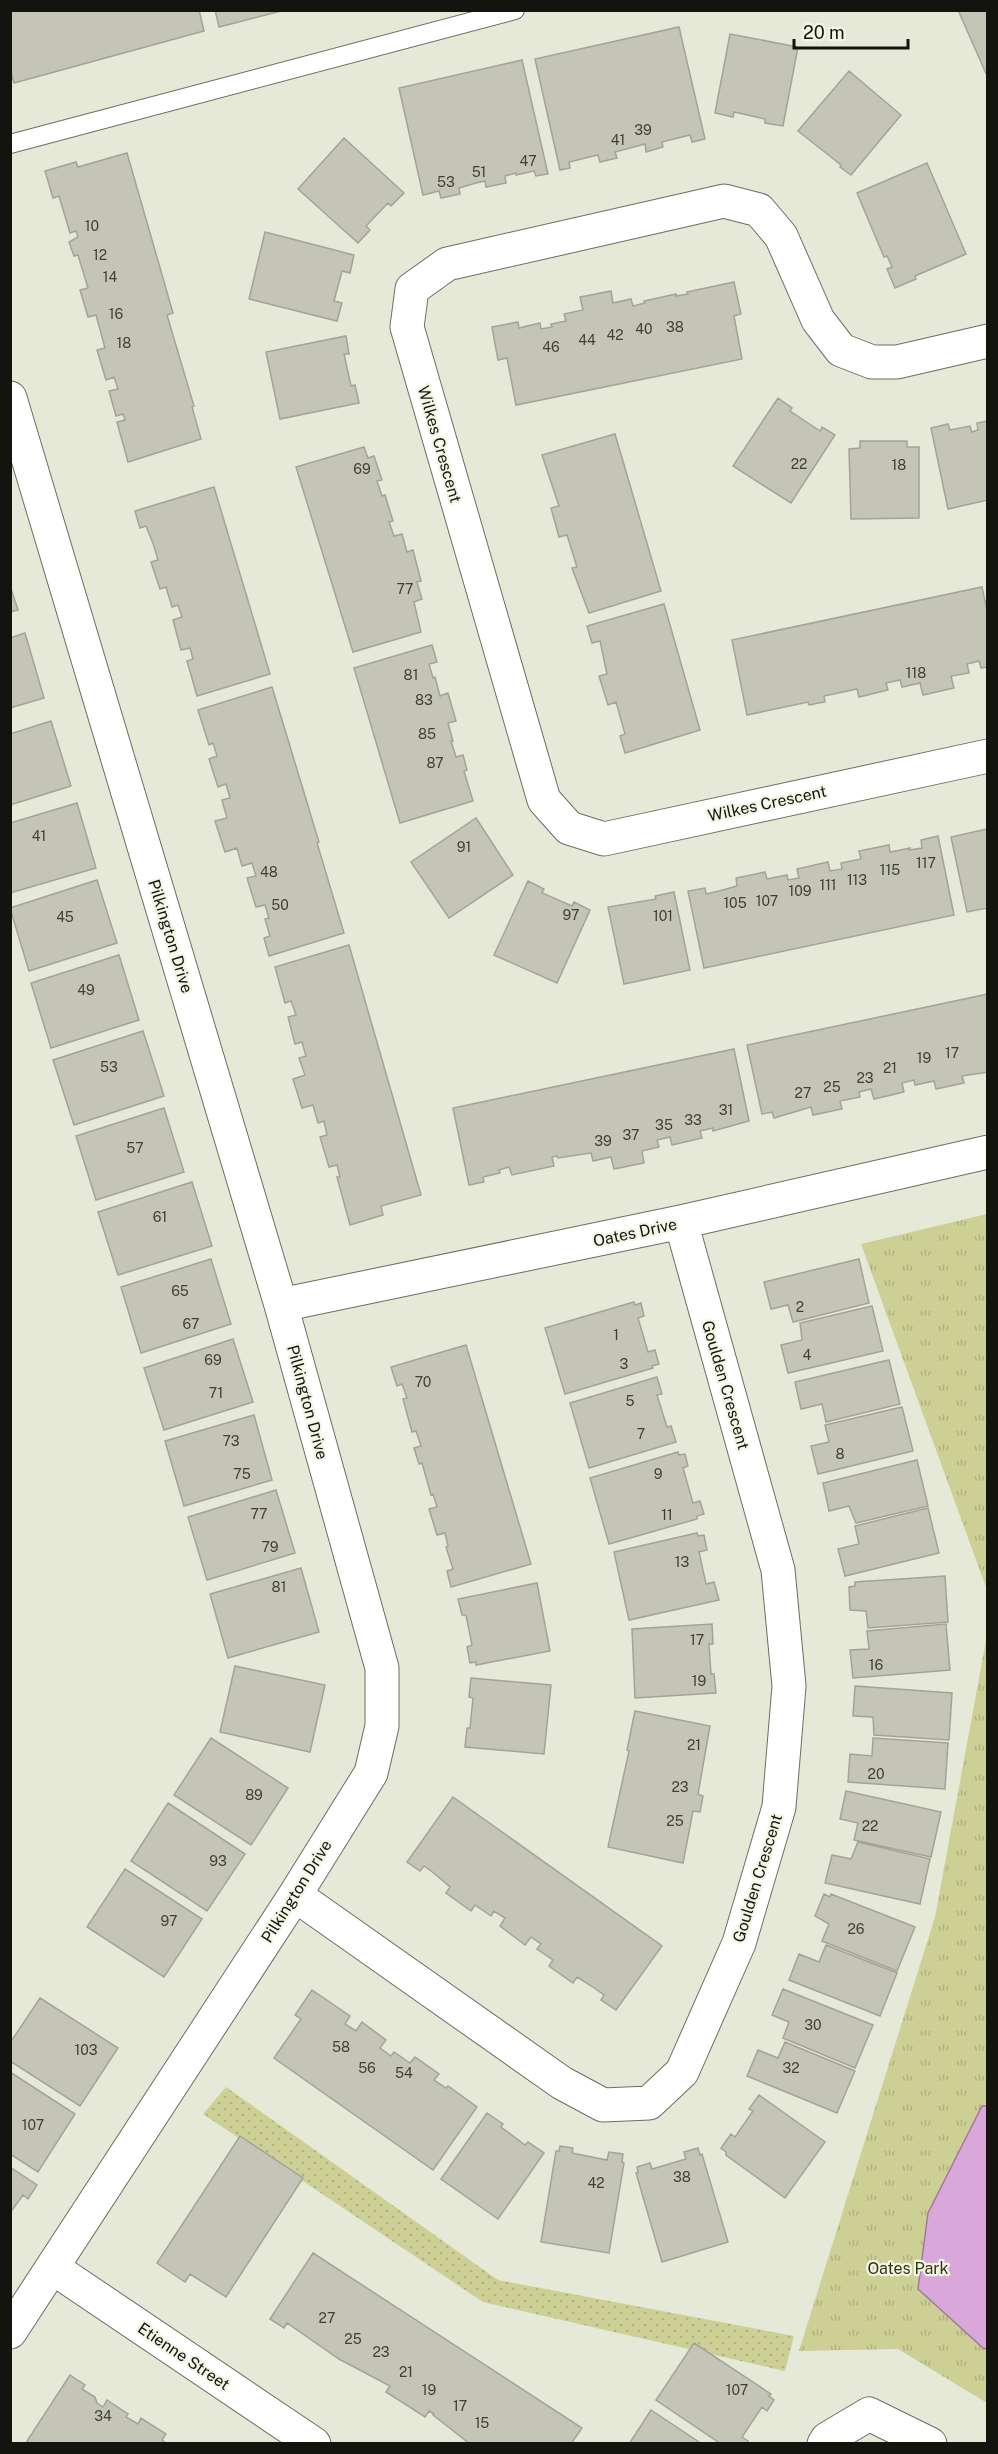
<svg xmlns="http://www.w3.org/2000/svg" width="998" height="2454" viewBox="0 0 998 2454" font-family="'Public Sans',sans-serif">
	<style>
		.grass { fill: url(#grass-dots) }
		.park { fill: url(#park-tufts) }
		.water { fill: #daa7db; stroke: #9f7b9e; stroke-width: 1.5 }
		.building { fill: #c4c5b6; stroke: #a3a496; stroke-width: 1.5 }
		.lines { fill: none; stroke-linecap: round; stroke-linejoin: round }
		.service-casing { stroke: #6d6e61; stroke-width: 20 }
		.minor-casing { stroke: #6d6e61; stroke-width: 35 }
		.service { stroke: #fff; stroke-width: 18 }
		.minor { stroke: #fff; stroke-width: 33 }
		.labels { text-anchor: middle; stroke-width: 4.5; stroke-linejoin: round; paint-order: stroke }
		.number-label { font-size: 14px; fill: #404039 }
		.street-label { font-size: 16px; fill: #14140f; stroke: #f3f5e5 }
		.park-label { font-size: 16px; fill: #333415; stroke: #f3f5e5 }
	</style>
	<defs>
		<pattern id="grass-dots" width="8" height="8" patternUnits="userSpaceOnUse" patternTransform="scale(1.5)"><rect width="8" height="8" fill="#cdd095"/><path d="M2 2h.1M6 6h.1" fill="none" stroke="#afb27f" stroke-width="1.8" stroke-linecap="round"/></pattern>
		<pattern id="park-tufts" width="24" height="20" patternUnits="userSpaceOnUse" patternTransform="scale(1.5)"><rect width="24" height="20" fill="#cdd095"/><path d="M3 7l-1-3M5 7V3M7 7l1-3M15 17l-1-3M17 17v-4M19 17l1-3" fill="none" stroke="#afb27f"/></pattern>
	</defs>
	<rect width="100%" height="100%" fill="#e6e8d8"/>
	<path class="grass" d="M226 2087 498 2280 794 2336 785 2371 483 2302 203 2114Z"/>
	<path class="park" d="M987 1214H988L987 1590 861 1244Z
		M987 1635V2403L898 2349 799 2351 935 1917Z"/>
	<path class="water" d="M982 2106H988L987 2349 983 2348 918 2289 928 2213Z"/>
	<path class="building" d="M10 10H199L204 31 14 83 10 69Z
		M215 10H285L219 27Z
		M958 10H988V78Z
		M679 27 705 139 692 142 690 135 662 142 663 147 646 152 645 144 615 152 617 158 600 162 598 155 569 162 570 168 560 170 535 59Z
		M730 34 798 47 783 126 765 123V119L734 112 733 117 715 113Z
		M522 60 548 174 536 176 534 171 516 175V173L505 176 506 183 486 187 485 181 476 183 459 188 460 194 441 198 439 191 423 195 399 88Z
		M849 71 901 115 851 175 840 167 841 165 798 131Z
		M344 138 404 193 391 206 388 203 366 226 370 230 358 243 298 189Z
		M127 153 173 313 167 315 194 406 192 407 201 439 128 462 117 422 125 420 123 414 116 416 109 391 118 389 114 377 106 380 97 350 105 348 96 315 88 317 80 290 88 288 78 255 74 256 69 242 78 237 76 231 70 233 59 196 53 198 45 171 76 162 78 167Z
		M927 163 966 254 915 276 916 279 895 288 887 269 892 267 887 256 884 257 857 193Z
		M265 232 354 255 350 273 342 271 334 301 342 303 337 321 249 299Z
		M734 282 741 314 734 316 742 359 516 405 507 358 498 360 492 327 518 322 519 328 540 323 541 329 552 327 551 324 566 321 564 314 583 310 580 297 611 291 613 303 631 299 633 306 645 303 644 301 676 294V296L688 294 687 292Z
		M346 336 349 354H344L351 386 355 385 359 403 280 419 266 352Z
		M778 398 792 408 790 411 820 431 822 427 835 435 791 503 733 466Z
		M988 421V500L948 509 931 428 948 424 950 430 970 426 972 432 978 430 977 423Z
		M615 434 661 591 589 613 572 568 577 567 567 535 559 537 551 508 559 506 542 455Z
		M860 441H907V447H919V518L851 519 849 449 860 448Z
		M364 447 368 458 374 456 382 480 377 481 382 496 385 495 393 521 389 522 394 536 402 534 407 552 413 550 421 581 417 582 422 599 414 602 421 632 353 652 296 467Z
		M214 487 270 674 197 696 187 661 193 659 190 648 181 650 173 620 182 617 178 605 172 607 166 587 160 589 151 562 158 560 154 546 146 526 140 528 135 511Z
		M10 586 18 610 10 612Z
		M982 587 988 615V667L981 668 979 661 967 664 969 673 951 676 954 688 923 695 920 683 902 687 900 680 886 683 888 690 859 697 857 689 824 696 825 702 809 705 808 702 747 715 732 640Z
		M664 604 700 730 625 753 620 736 625 734 616 702 608 705 599 676 607 674 600 641 592 643 587 626Z
		M25 633 44 698 10 708V638Z
		M432 645 437 662 429 664 433 678 435 677 440 696 448 693 456 721 448 723 453 741H451L456 757 463 755 467 770 464 771 473 801 400 823 354 668Z
		M272 687 319 842 317 843 344 933 269 956 264 938 270 936 265 919 269 918 265 905 256 907 247 878 256 876 252 863 242 866 237 848 225 852 215 821 227 818 222 800 230 798 226 784 218 787 209 759 217 756 213 743 209 745 198 710Z
		M51 721 71 786 10 805V734Z
		M77 803 96 868 10 893V823Z
		M476 818 513 875 449 918 411 862Z
		M987 829 988 908 967 912 951 837Z
		M938 836 954 915 704 968 688 891 705 888 706 894 719 891 737 886 736 878 765 872 767 879 787 875 788 880 799 878 797 869 828 862 830 871 842 869 841 863 861 859 859 851 889 845 890 852 910 848 909 850 922 848 921 840Z
		M97 880 117 943 29 971 10 908Z
		M528 881 544 889 542 893 572 906 574 902 590 910 557 983 494 955Z
		M674 892 690 970 624 984 608 907 656 899 655 896Z
		M349 945 421 1195 381 1206 383 1215 350 1225 337 1177H340L337 1165 329 1167 320 1137 327 1135 324 1121 318 1123 313 1105 302 1108 293 1079 305 1075 299 1058 306 1056 302 1042 295 1044 288 1017 296 1015 291 1001 285 1003 275 967Z
		M119 955 139 1020 51 1048 31 983Z
		M988 994V1072L962 1076 964 1083 936 1089 934 1081 915 1085 914 1080 902 1083 904 1092 874 1099 871 1089 859 1092 860 1097 840 1101 842 1109 813 1115 811 1107 774 1118 772 1112 762 1114 747 1045Z
		M143 1031 164 1096 74 1125 53 1060Z
		M734 1049 749 1121 713 1131V1128L700 1131 702 1138 672 1145 670 1137 657 1140 659 1147 642 1151 644 1163 614 1169 611 1157 593 1161 591 1153 558 1158 557 1156 552 1157 554 1166 512 1175 509 1167 499 1170 500 1173 483 1177 484 1182 469 1185 453 1108Z
		M164 1108 184 1172 96 1200 76 1136Z
		M192 1182 212 1246 118 1275 98 1212Z
		M211 1259 231 1324 141 1353 121 1287Z
		M859 1259 869 1303 793 1322 788 1305 771 1309 764 1282Z
		M634 1302 635 1305 641 1303 644 1316 638 1318 648 1352 655 1350 659 1364 652 1366 653 1368 565 1394 545 1328Z
		M872 1306 883 1351 788 1373 781 1345 802 1340 800 1323Z
		M233 1339 253 1402 164 1430 144 1368Z
		M466 1345 531 1564 451 1587 447 1571 453 1569 446 1547 448 1546 445 1533 437 1535 429 1509 437 1507 433 1494 431 1495 422 1463 419 1464 414 1448 421 1446 416 1431 412 1432 403 1399 407 1398 402 1384 397 1386 391 1367Z
		M889 1360 900 1404 826 1422 822 1404 801 1409 795 1382Z
		M657 1377 662 1394 657 1395 667 1427 671 1426 676 1442 589 1468 570 1403Z
		M902 1407 913 1451 818 1474 811 1446 829 1442 825 1425Z
		M254 1415 272 1480 184 1506 165 1441Z
		M678 1452 679 1455 685 1454 688 1466 683 1468 693 1503 700 1501 704 1514 697 1516V1519L609 1544 590 1478Z
		M917 1460 928 1506 856 1523 849 1506 829 1511 823 1483Z
		M276 1490 295 1553 207 1580 188 1517Z
		M928 1508 939 1553 845 1576 838 1549 859 1544 855 1526Z
		M697 1533 698 1536 704 1535 707 1550 699 1552 706 1584 714 1582 719 1600 629 1620 614 1552Z
		M301 1568 319 1632 228 1658 210 1594Z
		M945 1576 948 1622 868 1628 866 1611 850 1610 849 1587 855 1586V1582Z
		M537 1583 550 1651 476 1665V1662L470 1663 467 1647 472 1645 466 1615H462L458 1599Z
		M712 1624 713 1644H709L711 1674H714L716 1693 635 1698 632 1629Z
		M946 1624 950 1670 853 1678 850 1650 869 1649 867 1631Z
		M235 1666 325 1685 310 1752 220 1732Z
		M471 1678 551 1685 544 1754 465 1747 467 1728H470L473 1698 469 1697Z
		M855 1686 952 1693 949 1740 874 1735 873 1717 853 1716Z
		M635 1711 710 1726 698 1794 703 1796 700 1812 693 1811 683 1863 608 1847 629 1751 627 1750Z
		M211 1738 288 1788 251 1845 174 1795Z
		M873 1738 948 1743 945 1789 848 1782 850 1754 872 1756Z
		M846 1791 941 1812 931 1857 854 1840 858 1823 840 1819Z
		M453 1797 662 1946 616 2010 601 2000 604 1995 593 1987 577 1977 573 1983 549 1966 553 1960 537 1949 541 1944 531 1937 525 1945 500 1926 505 1918 494 1911 491 1916 475 1905 471 1911 446 1893 450 1887 435 1874 424 1866 420 1871 407 1862Z
		M168 1803 245 1854 207 1911 131 1861Z
		M858 1842 930 1859 920 1904 825 1883 832 1855 851 1859Z
		M125 1869 202 1919 164 1977 87 1927Z
		M824 1894 830 1897 831 1894 915 1927 897 1971 822 1941 829 1924 815 1916Z
		M826 1945 897 1973 880 2016 789 1980 799 1954 819 1962Z
		M783 1989 873 2025 855 2068 783 2038 789 2022 772 2015Z
		M312 1990 350 2016 345 2024 356 2031 362 2022 386 2040 380 2048 391 2056 394 2052 410 2063 415 2057 439 2074 434 2080 446 2088 448 2086 477 2107 433 2170 274 2058 301 2019 295 2015Z
		M40 1998 118 2048 80 2106 10 2061V2043Z
		M785 2042 855 2071 837 2113 747 2076 758 2050 778 2058Z
		M10 2072 75 2114 38 2172 10 2154Z
		M759 2095 825 2142 785 2198 726 2155V2152L721 2148 731 2134 735 2137 753 2111 749 2109Z
		M487 2113 503 2124 501 2127 525 2145 528 2142 544 2153 498 2219 441 2179Z
		M240 2136 303 2178 226 2297 190 2274 185 2282 157 2263Z
		M560 2146 573 2148 572 2153 607 2160 609 2152 623 2154 622 2162 624 2163 609 2253 541 2242 556 2151H559Z
		M698 2148 700 2155 702 2154 728 2242 662 2262 636 2173H638L637 2167 650 2163 652 2169 686 2159 684 2152Z
		M10 2167 37 2185 28 2199 23 2195 10 2213Z
		M313 2253 582 2428 571 2444H470L433 2415 434 2414 429 2411 425 2417 386 2392 390 2386 339 2359 287 2323 284 2328 270 2319Z
		M694 2343 771 2394 769 2396 774 2400 767 2411 762 2407 742 2437 748 2441 747 2444H721L656 2400Z
		M70 2375 85 2385 82 2389 95 2397 97 2403 103 2407 107 2400 128 2414 126 2417 138 2424 141 2418 166 2434 162 2440 167 2444H31L27 2441Z
		M651 2410 702 2444H629Z"/>
	<g class="lines">
		<g class="service-casing">
			<path id="service" d="M10 144 515 10"/>
		</g>
		<g class="minor-casing">
			<path id="minor" d="M988 341 897 362H872L841 350 818 320 781 236 759 210 724 201 447 264 412 289 407 327 544 800 569 828 604 839 988 756
				M10 398 281 1305 382 1668V1726L371 1773 295 1895 10 2332
				M281 1305 681 1222 988 1152
				M295 1895 562 2083 603 2105 649 2103 682 2072 739 1943 779 1807 789 1686 778 1570 681 1222
				M53 2268 314 2444
				M824 2444 827 2439 869 2414 930 2444"/>
		</g>
		<use href="#service" class="service"/>
		<use href="#minor" class="minor"/>
	</g>
	<g class="labels">
		<g class="number-label">
			<text x="643" y="135">39</text>
			<text x="618" y="145">41</text>
			<text x="528" y="166">47</text>
			<text x="479" y="177">51</text>
			<text x="446" y="187">53</text>
			<text x="92" y="231">10</text>
			<text x="100" y="260">12</text>
			<text x="110" y="282">14</text>
			<text x="116" y="319">16</text>
			<text x="675" y="332">38</text>
			<text x="644" y="334">40</text>
			<text x="615" y="340">42</text>
			<text x="587" y="345">44</text>
			<text x="124" y="348">18</text>
			<text x="551" y="352">46</text>
			<text x="799" y="469">22</text>
			<text x="899" y="470">18</text>
			<text x="362" y="474">69</text>
			<text x="405" y="594">77</text>
			<text x="916" y="678">118</text>
			<text x="411" y="680">81</text>
			<text x="424" y="705">83</text>
			<text x="427" y="739">85</text>
			<text x="435" y="768">87</text>
			<text x="39" y="841">41</text>
			<text x="464" y="852">91</text>
			<text x="926" y="868">117</text>
			<text x="890" y="875">115</text>
			<text x="269" y="877">48</text>
			<text x="857" y="885">113</text>
			<text x="828" y="890">111</text>
			<text x="800" y="896">109</text>
			<text x="767" y="906">107</text>
			<text x="735" y="908">105</text>
			<text x="280" y="910">50</text>
			<text x="571" y="920">97</text>
			<text x="663" y="921">101</text>
			<text x="65" y="922">45</text>
			<text x="86" y="995">49</text>
			<text x="952" y="1058">17</text>
			<text x="924" y="1063">19</text>
			<text x="109" y="1072">53</text>
			<text x="890" y="1073">21</text>
			<text x="865" y="1083">23</text>
			<text x="832" y="1092">25</text>
			<text x="803" y="1098">27</text>
			<text x="726" y="1115">31</text>
			<text x="693" y="1125">33</text>
			<text x="664" y="1130">35</text>
			<text x="631" y="1140">37</text>
			<text x="603" y="1146">39</text>
			<text x="135" y="1153">57</text>
			<text x="160" y="1222">61</text>
			<text x="180" y="1296">65</text>
			<text x="800" y="1312">2</text>
			<text x="191" y="1329">67</text>
			<text x="616" y="1340">1</text>
			<text x="807" y="1360">4</text>
			<text x="213" y="1365">69</text>
			<text x="624" y="1369">3</text>
			<text x="423" y="1387">70</text>
			<text x="216" y="1398">71</text>
			<text x="630" y="1406">5</text>
			<text x="641" y="1439">7</text>
			<text x="231" y="1446">73</text>
			<text x="840" y="1459">8</text>
			<text x="242" y="1479">75</text>
			<text x="658" y="1479">9</text>
			<text x="259" y="1519">77</text>
			<text x="667" y="1520">11</text>
			<text x="270" y="1552">79</text>
			<text x="682" y="1567">13</text>
			<text x="279" y="1592">81</text>
			<text x="697" y="1645">17</text>
			<text x="876" y="1670">16</text>
			<text x="699" y="1686">19</text>
			<text x="694" y="1750">21</text>
			<text x="876" y="1779">20</text>
			<text x="680" y="1792">23</text>
			<text x="254" y="1800">89</text>
			<text x="675" y="1826">25</text>
			<text x="870" y="1831">22</text>
			<text x="218" y="1866">93</text>
			<text x="169" y="1926">97</text>
			<text x="856" y="1934">26</text>
			<text x="813" y="2030">30</text>
			<text x="341" y="2052">58</text>
			<text x="86" y="2055">103</text>
			<text x="367" y="2073">56</text>
			<text x="791" y="2073">32</text>
			<text x="404" y="2078">54</text>
			<text x="33" y="2130">107</text>
			<text x="682" y="2182">38</text>
			<text x="596" y="2188">42</text>
			<text x="327" y="2323">27</text>
			<text x="353" y="2344">25</text>
			<text x="381" y="2357">23</text>
			<text x="406" y="2377">21</text>
			<text x="429" y="2395">19</text>
			<text x="737" y="2395">107</text>
			<text x="460" y="2411">17</text>
			<text x="103" y="2421">34</text>
			<text x="482" y="2428">15</text>
		</g>
		<g class="street-label">
			<text transform="translate(440 444) rotate(74)" y="6">Wilkes Crescent</text>
			<text transform="translate(767 803) rotate(-12)" y="6">Wilkes Crescent</text>
			<text transform="translate(171 936) rotate(73)" y="6">Pilkington Drive</text>
			<text transform="translate(635 1232) rotate(-12)" y="6">Oates Drive</text>
			<text transform="translate(726 1385) rotate(74)" y="6">Goulden Crescent</text>
			<text transform="translate(308 1402) rotate(75)" y="6">Pilkington Drive</text>
			<text transform="translate(757 1878) rotate(-73)" y="6">Goulden Crescent</text>
			<text transform="translate(296 1891) rotate(-58)" y="6">Pilkington Drive</text>
			<text transform="translate(184 2356) rotate(34)" y="6">Etienne Street</text>
		</g>
		<g class="park-label">
			<text x="908" y="2274">Oates Park</text>
		</g>
	</g>
	<rect width="998" height="2454" fill="none" stroke="#14140f" stroke-width="24"/>
	<path d="M794 39v9h114v-9" fill="none" stroke="#14140f" stroke-width="3"/>
	<text x="803" y="39" font-size="18" fill="#14140f" stroke="#f3f5e5" stroke-width="4.5" paint-order="stroke">20 m</text>
</svg>
